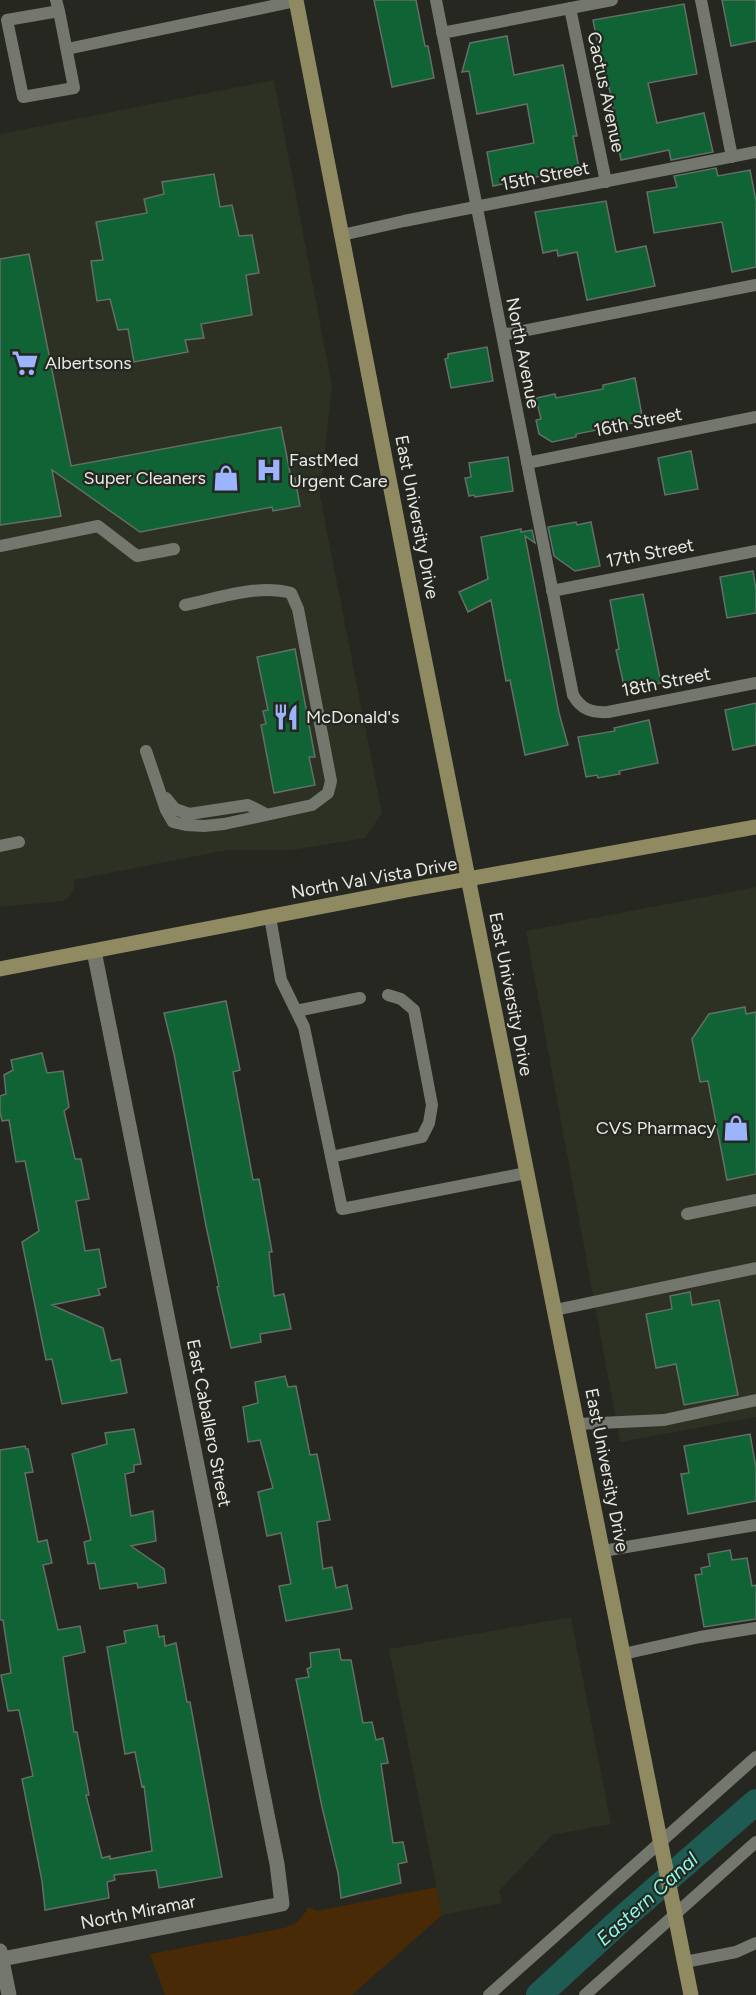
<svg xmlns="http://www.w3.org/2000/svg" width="756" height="1995" viewBox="0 0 756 1995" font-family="Figtree,sans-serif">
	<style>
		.built { fill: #2c3123 }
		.green { fill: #482a06 }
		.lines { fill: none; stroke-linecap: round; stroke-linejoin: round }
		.canal { stroke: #1e5b52; stroke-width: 26 }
		.building { fill: #0f6335; stroke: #656e67; stroke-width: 1.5 }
		.service { stroke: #73776d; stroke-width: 12 }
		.minor { stroke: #73776d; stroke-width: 15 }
		.secondary { stroke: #908a62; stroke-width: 15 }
		.labels { text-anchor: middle; stroke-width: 4.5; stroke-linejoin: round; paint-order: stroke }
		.street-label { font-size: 18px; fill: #e8eae5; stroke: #252720 }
		.poi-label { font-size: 18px; fill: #e8eae5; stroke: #252720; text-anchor: start }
		.water-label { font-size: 20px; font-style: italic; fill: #87fae8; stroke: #252720 }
	</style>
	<rect width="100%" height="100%" fill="#252720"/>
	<path class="built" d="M274 80 332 386 320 496 382 813 365 838 292 850H227L74 880V889L67 899 62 901 0 907V134Z
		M756 887V1417L620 1442 526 931Z
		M571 1617 611 1824 552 1835 499 1891 502 1903 442 1915 389 1649Z"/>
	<path class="green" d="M437 1887 442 1915 352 1995H165L150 1954 284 1928C296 1924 303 1918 308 1907L317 1911Z"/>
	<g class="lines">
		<path class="canal" d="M539 1995 624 1917 756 1802"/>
	</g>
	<path class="building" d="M374 0H416L425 46H428L434 78 392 87Z
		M722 0H756V41L731 46Z
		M684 4 697 74 648 83 657 123 704 113 713 152 671 160 669 150 621 160 615 128H617L609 87 606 88 593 20Z
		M507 36 514 75 563 65 577 136H573L579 168 493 186 487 152 534 143 527 104 477 114 469 71 462 72 470 43Z
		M716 168 718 176 750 170 756 201V267L732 272 722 222 654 233 647 192 677 187 674 176Z
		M214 174 220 207 232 205 239 236 252 235 259 273 246 275 252 315 201 324 204 338 185 340 188 352 134 362 128 329 118 330 110 299 97 301 91 261 103 260 96 222 147 213 144 199 164 194 162 182Z
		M606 201 616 252 646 246 655 286 587 300 577 252 558 256 557 250 543 253 535 212Z
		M29 254 71 466 281 427 291 478H295L300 506 273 511 272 507 140 532 52 470 61 516 0 525V259Z
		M487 347 493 381 451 388 445 359 448 358V354Z
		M635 378 643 421 576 434V437L552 442 539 434 536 420 541 419 536 398 555 394 556 398 603 389V385Z
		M691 451 698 489 665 495 658 458Z
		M508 457 513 491 475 497 474 495 469 496 465 478 471 477 469 463Z
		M576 522 577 525 591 522 600 566 575 571 554 556 548 527Z
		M521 529V532L532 530 535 543 525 536 559 713 568 745 525 755 510 680 506 681 491 600 468 612 459 592 488 579 481 537Z
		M753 571 756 590V613L727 618 720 577Z
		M643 594 661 683 625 690 616 650 619 649 610 600Z
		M295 649 315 757H309L315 785 274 793 261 725 266 724 263 711 268 710 257 657Z
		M756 703V745L733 750 725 710Z
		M649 720 658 763 619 771 620 774 598 778 597 775 586 777 578 737 615 731 614 728Z
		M226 1001 240 1070 233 1072 253 1180 259 1179 272 1252H269L274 1296 284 1294 291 1329 260 1334 261 1342 231 1348 217 1287 219 1286 206 1226 174 1054 164 1013Z
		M745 1007 746 1014 756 1012V1174L727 1180 708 1081 700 1082 692 1039 709 1014Z
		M42 1053 47 1073 63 1071 69 1107 64 1111 75 1159H81L89 1199 76 1201 85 1251 99 1249 106 1287 98 1289 100 1295 52 1305 103 1328 111 1361 120 1359 127 1393 62 1404 52 1359 46 1360 22 1242 39 1231 25 1161 16 1162 9 1120 2 1121 0 1112V1096L6 1094 4 1075 13 1070 11 1060Z
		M690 1292 692 1305 719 1300 738 1395 684 1405 676 1364 656 1368 646 1314 672 1309 670 1296Z
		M285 1376 288 1387 296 1386 310 1455 317 1454 330 1520 317 1522 323 1569 332 1567 336 1588 347 1585 352 1609 286 1621 279 1586 291 1584 281 1533 267 1536 258 1492 273 1488 260 1440 248 1442 243 1407 258 1403 255 1382Z
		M134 1429 141 1464 134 1465V1472L125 1474 131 1516 153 1511 156 1541 131 1546 164 1569 166 1583 138 1588 137 1583 100 1589 95 1563 88 1564 84 1542 91 1540 72 1454 107 1444 105 1433Z
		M750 1434 756 1468V1501L688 1514 681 1474 689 1473 684 1446Z
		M25 1446 26 1449H28L33 1472 25 1473 38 1542 47 1540 52 1563 43 1565 58 1630 80 1626 85 1652 63 1657 74 1732H77L89 1795H86L102 1858 110 1856V1859L152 1851 144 1786 142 1787 135 1752 125 1754 107 1647 126 1643 124 1631 157 1625 159 1637 164 1636 165 1646 176 1643 187 1702H190L195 1729 222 1877 159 1888 156 1870 114 1875 115 1880 107 1882 109 1898 45 1910 42 1881 22 1779 33 1776 19 1710 8 1711 1 1675 11 1673 3 1620H0V1450Z
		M730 1550 732 1560 747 1558 752 1586 756 1585V1619L704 1627 695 1575 702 1574 701 1568 710 1566 708 1554Z
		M339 1649 341 1660H351L363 1723 372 1722 376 1740 383 1738 388 1763 381 1764 393 1843 403 1842 407 1862 398 1864 401 1883 341 1898 338 1873 322 1807 296 1679 309 1677 307 1669 311 1667 310 1653Z"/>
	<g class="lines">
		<path class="service" d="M56 0 59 11 7 20 23 97 74 88 59 11
			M436 0 573 695C581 709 591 713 608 712L756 683
			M701 0 732 157
			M570 8 606 182
			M442 33 612 0
			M67 49 296 1
			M342 235 404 221 756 152
			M502 335 756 285
			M527 463 756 417
			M0 546 98 526 137 556 174 549
			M552 591 756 551
			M146 751 166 810 173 822 186 825 204 826 224 824 312 805 328 793 331 781 298 609 291 593C257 584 219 598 185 605
			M166 798 175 809 189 814 248 805 266 814
			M0 846 19 842
			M270 917 281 980 304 1027 342 1209 526 1173
			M296 1011 360 998
			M331 1157 422 1137 429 1123 432 1105 414 1010 401 999 388 995
			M687 1214 756 1200
			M555 1310 756 1268
			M578 1424 664 1420 756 1400
			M603 1551 756 1525
			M623 1654 700 1637 756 1628
			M685 1962 736 1952 756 1943
			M489 1995 756 1757
			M585 1995 756 1842"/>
		<path class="minor" d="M0 1951 9 1995
			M2 1959 282 1904 277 1864 94 951"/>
		<path class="secondary" d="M296 0 409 582 691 1995
			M0 969 407 890 756 827"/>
	</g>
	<defs>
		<g id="supermarket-bare" transform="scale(2.07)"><path d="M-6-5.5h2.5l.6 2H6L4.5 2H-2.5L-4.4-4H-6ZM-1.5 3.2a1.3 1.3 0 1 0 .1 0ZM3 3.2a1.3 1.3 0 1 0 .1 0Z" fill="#9cb4fd" stroke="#252720" stroke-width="2.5" paint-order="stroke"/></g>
		<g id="hospital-bare" transform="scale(2.07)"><path d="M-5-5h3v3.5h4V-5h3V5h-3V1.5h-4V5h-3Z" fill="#9cb4fd" stroke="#252720" stroke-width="2.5" paint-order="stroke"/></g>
		<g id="shop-bare" transform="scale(2.07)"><path d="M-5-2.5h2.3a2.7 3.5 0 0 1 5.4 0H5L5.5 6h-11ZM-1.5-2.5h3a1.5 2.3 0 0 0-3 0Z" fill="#9cb4fd" stroke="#252720" stroke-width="2.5" paint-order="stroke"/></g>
		<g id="restaurant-bare" transform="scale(2.07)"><path d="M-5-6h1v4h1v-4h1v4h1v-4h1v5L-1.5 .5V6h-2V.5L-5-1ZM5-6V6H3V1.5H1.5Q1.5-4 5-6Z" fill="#9cb4fd" stroke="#252720" stroke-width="2.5" paint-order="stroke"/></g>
	</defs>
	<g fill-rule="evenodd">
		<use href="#supermarket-bare" x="25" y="363"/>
		<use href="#hospital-bare" x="269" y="470"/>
		<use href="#shop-bare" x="226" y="478"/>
		<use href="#restaurant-bare" x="286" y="717"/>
		<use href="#shop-bare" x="736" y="1128"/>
	</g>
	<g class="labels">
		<g class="street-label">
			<text transform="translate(606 92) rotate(78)" y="6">Cactus Avenue</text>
			<text transform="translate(545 176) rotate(-11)" y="6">15th Street</text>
			<text transform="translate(523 353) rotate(79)" y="6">North Avenue</text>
			<text transform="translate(638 422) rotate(-11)" y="6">16th Street</text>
			<text transform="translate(417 517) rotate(79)" y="6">East University Drive</text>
			<text transform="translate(650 553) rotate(-11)" y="6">17th Street</text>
			<text transform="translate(666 682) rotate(-11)" y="6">18th Street</text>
			<text transform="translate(374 878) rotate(-10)" y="6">North Val Vista Drive</text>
			<text transform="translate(511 994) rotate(79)" y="6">East University Drive</text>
			<text transform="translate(209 1423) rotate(79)" y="6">East Caballero Street</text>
			<text transform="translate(607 1470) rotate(79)" y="6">East University Drive</text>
			<text transform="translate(138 1912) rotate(-11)" y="6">North Miramar</text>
		</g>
		<g class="poi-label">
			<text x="45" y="369">Albertsons</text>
			<text x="289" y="466">FastMed<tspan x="289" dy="21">Urgent Care</tspan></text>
			<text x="206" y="484" text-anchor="end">Super Cleaners</text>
			<text x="306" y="723">McDonald's</text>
			<text x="716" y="1134" text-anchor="end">CVS Pharmacy</text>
		</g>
		<g class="water-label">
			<text transform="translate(647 1899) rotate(-42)" y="7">Eastern Canal</text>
		</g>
	</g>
</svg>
